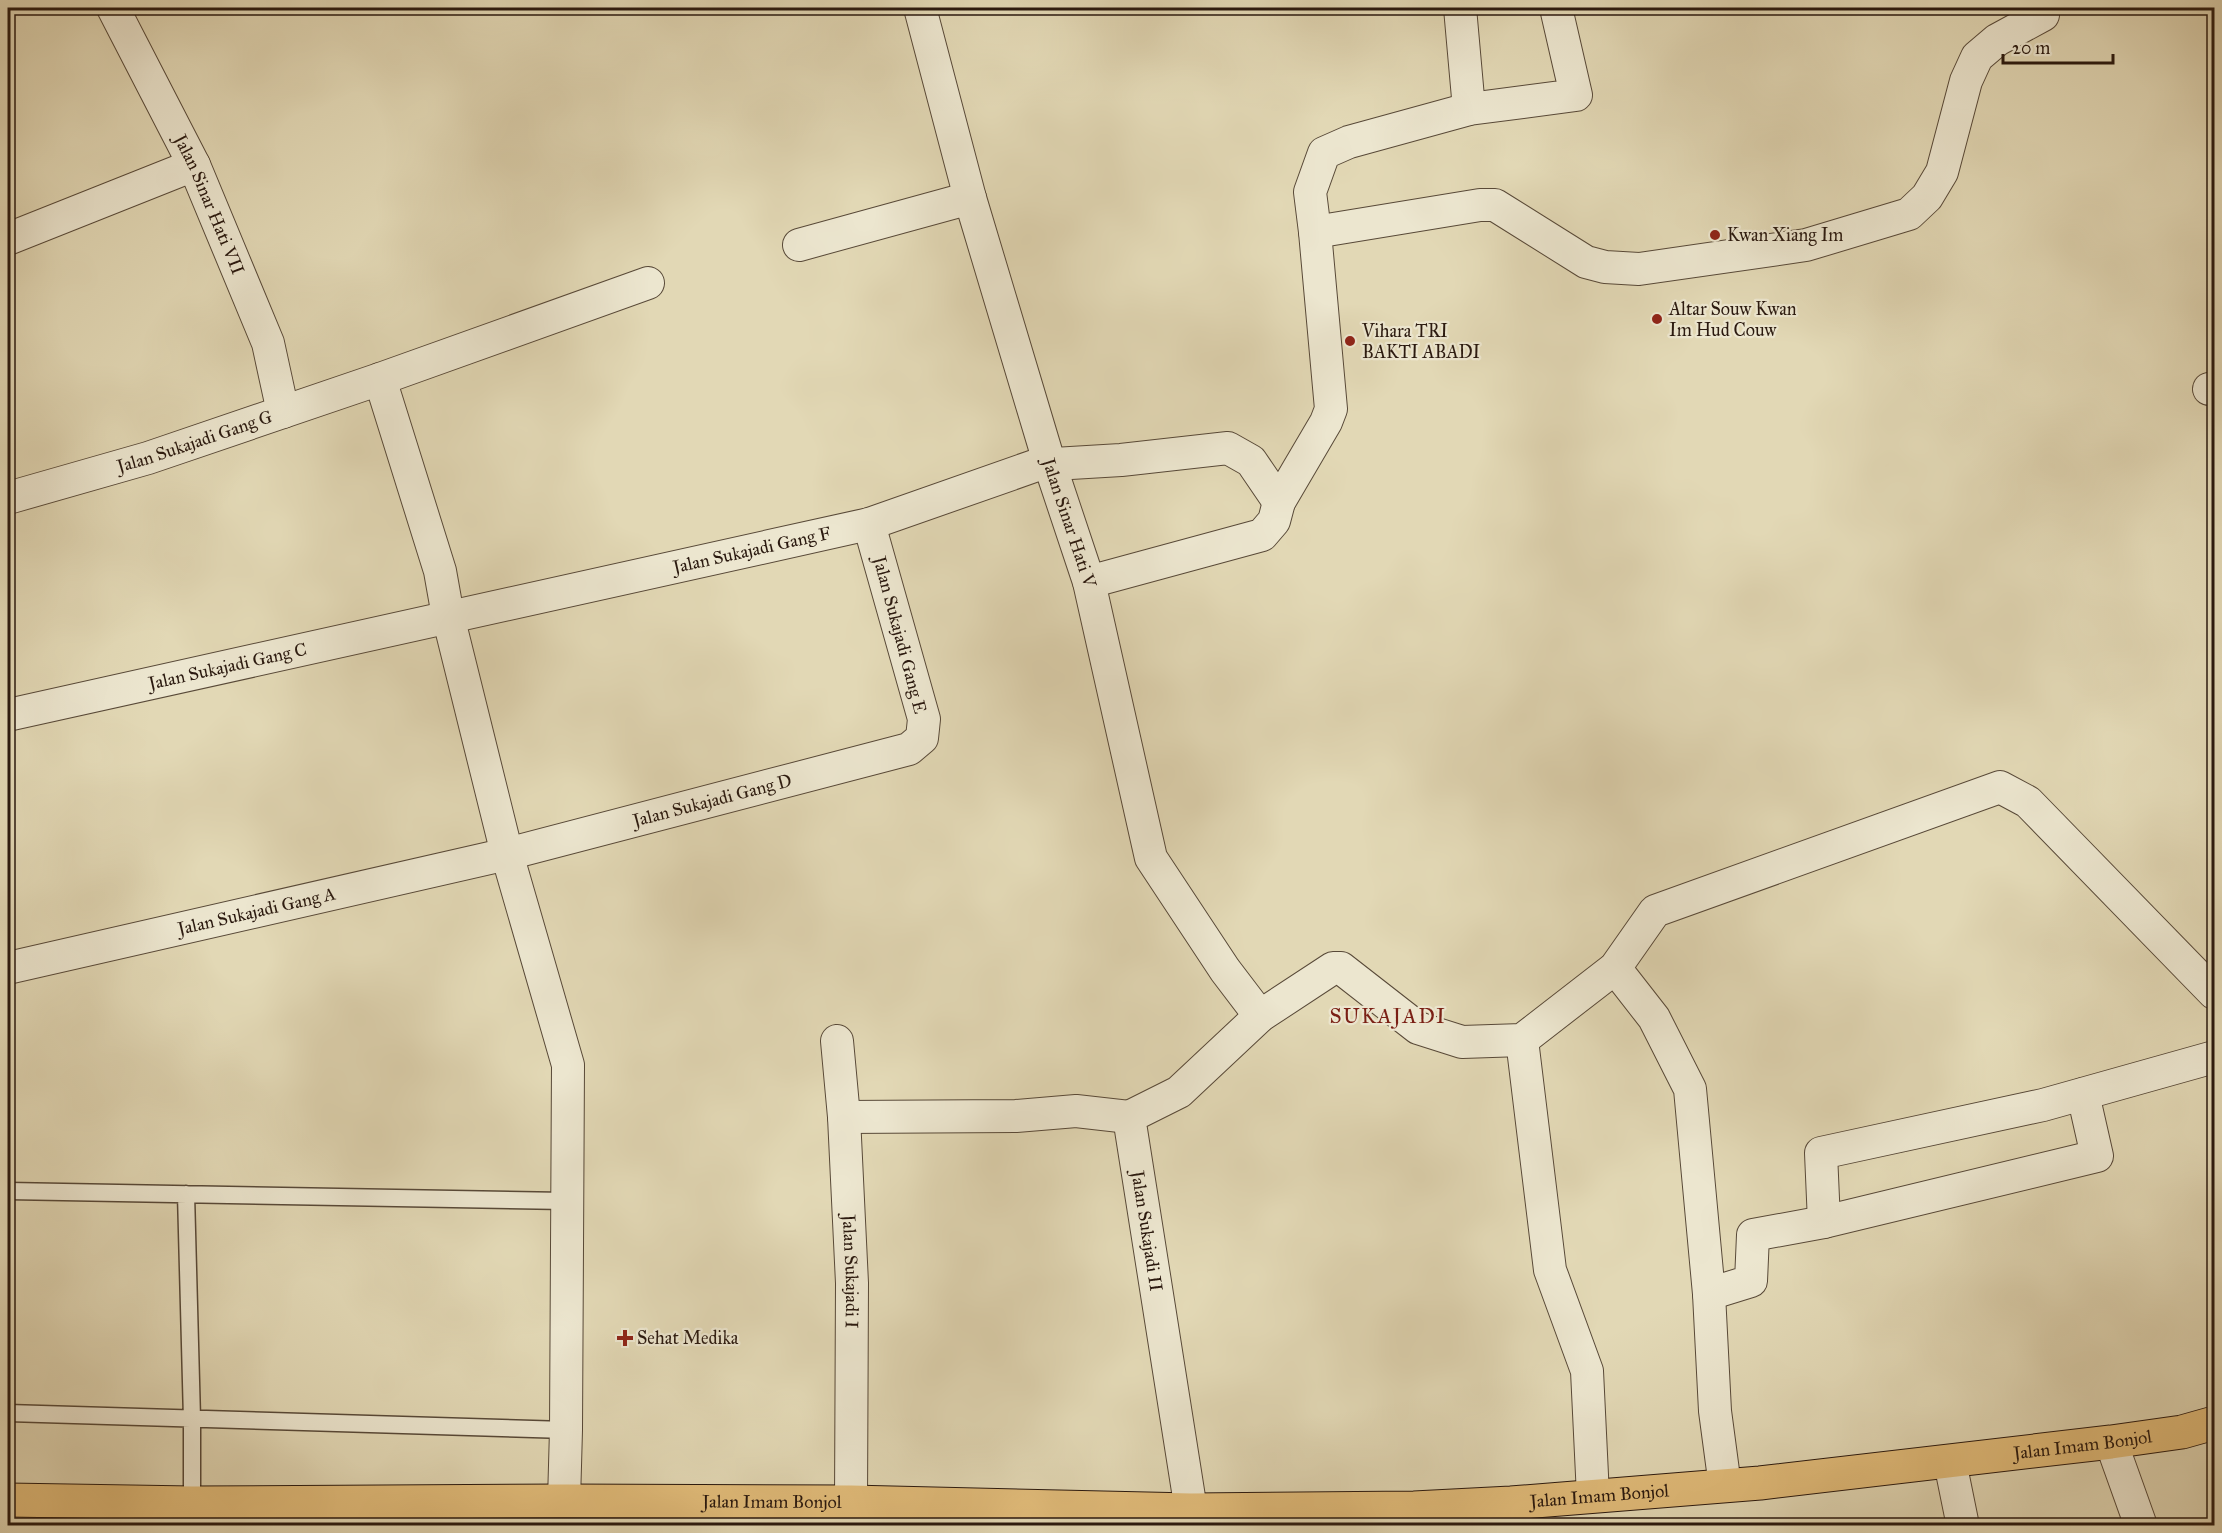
<svg xmlns="http://www.w3.org/2000/svg" width="2222" height="1533" viewBox="0 0 2222 1533" font-family="'IM FELL Great Primer',serif">
	<style>
		.lines { fill: none; stroke-linecap: round; stroke-linejoin: round }
		.service-casing { stroke: #584938; stroke-width: 19 }
		.minor-casing { stroke: #584938; stroke-width: 34 }
		.primary-casing { stroke: #2a190f; stroke-width: 35 }
		.service { stroke: #ece6cf; stroke-width: 16 }
		.minor { stroke: #ece6cf; stroke-width: 32 }
		.primary { stroke: #e1bc7a; stroke-width: 33 }
		.poi-dot { fill: #8f2418; stroke: #ece6cf; stroke-width: 2 }
		.labels { text-anchor: middle; stroke-width: 4.5; stroke-linejoin: round; paint-order: stroke }
		.street-label { font-size: 18px; fill: #2a190f; stroke: #ece6cf }
		.poi-label { font-size: 18px; fill: #2a190f; stroke: #ece6cf; text-anchor: start }
		.quarter-label { font-size: 21px; letter-spacing: 1.5px; fill: #7a1f14; stroke: #ece6cf }
	</style>
	<rect width="100%" height="100%" fill="#e2d8b5"/>
	<filter id="stains"><feTurbulence type="fractalNoise" baseFrequency=".00333" numOctaves="4"/><feColorMatrix values="0 0 0 0 .2 0 0 0 0 .09 0 0 0 0 .02 0 0 0 .5 -.17"/></filter>
	<radialGradient id="worn" r=".72"><stop offset=".6" stop-color="#630" stop-opacity="0"/><stop offset="1" stop-color="#630" stop-opacity=".3"/></radialGradient>
	<g class="lines">
		<g class="service-casing">
			<path id="service" d="M8 1191 566 1201
				M186 1194 192 1419V1503
				M8 1413 566 1430"/>
		</g>
		<g class="minor-casing">
			<g id="minor">
				<path id="s1" d="M113 8 194 165 268 343 283 412"/>
				<path id="s2" d="M920 8 970 198 1050 465 1089 582 1151 858 1225 970 1260 1016"/>
				<path d="M1460 8 1469 109"/>
				<path d="M1315 232 1480 205H1495L1586 262 1605 267 1639 269 1806 245 1909 214 1927 197 1942 172 1966 81 1977 57 1997 40 2043 15"/>
				<path d="M8 239 194 165"/>
				<path d="M799 245 970 198"/>
				<path d="M380 379 440 571 448 616 507 854 568 1065 566 1430 564 1501"/>
				<path d="M2209 389 2214 388"/>
				<path id="s3" d="M8 498 148 458 380 379 648 283"/>
				<path d="M1089 582 1262 535 1274 521 1279 502 1326 422 1331 409 1315 232 1310 192 1324 153 1349 142 1469 109 1576 95 1556 8"/>
				<path id="s4" d="M8 715 869 524 1037 465 1121 460 1228 448 1251 461 1279 502"/>
				<path id="s5" d="M8 968 507 854 909 749 922 738 924 719 869 524"/>
				<path d="M1615 968 1654 1018 1690 1089 1709 1294 1715 1411 1725 1486"/>
				<path d="M1522 1040 1550 1270 1587 1371 1593 1496"/>
				<path id="s6" d="M837 1041 844 1117 852 1283 851 1502"/>
				<path d="M844 1117 1016 1116 1076 1111 1129 1117"/>
				<path d="M1824 1222 1821 1153 2043 1105 2214 1057"/>
				<path d="M1709 1294 1751 1281 1753 1235 1824 1222 2097 1156 2083 1094"/>
				<path d="M2111 1442 2141 1526"/>
				<path d="M1950 1462 1963 1526"/>
				<path d="M455 1502V1526"/>
				<path d="M192 1503V1526"/>
				<path d="M1191 1510 1129 1117 1179 1092 1260 1016 1333 968H1341L1418 1028 1462 1042 1522 1040 1615 968 1655 911 2000 787 2028 802 2214 993"/>
			</g>
		</g>
		<g class="primary-casing">
			<g id="primary">
				<path id="s7" d="M8 1500 192 1503 564 1501 851 1502 1191 1510 1414 1508 1511 1503 1760 1483 2111 1442 2182 1432 2214 1423"/>
			</g>
		</g>
		<use href="#service" class="service"/>
		<use href="#minor" class="minor"/>
		<use href="#primary" class="primary"/>
	</g>
	<g class="poi-dot">
		<circle cx="1715" cy="235" r="6"/>
		<circle cx="1657" cy="319" r="6"/>
		<circle cx="1350" cy="341" r="6"/>
		<path d="M622 1329h6v6h6v6h-6v6h-6v-6h-6v-6h6z"/>
	</g>
	<g class="labels">
		<g class="street-label">
			<text dy="6" stroke="none"><textPath href="#s1" startOffset="219">Jalan Sinar Hati VII</textPath></text>
			<text dy="6" stroke="none"><textPath href="#s3" startOffset="195">Jalan Sukajadi Gang G</textPath></text>
			<text dy="6" stroke="none"><textPath href="#s2" startOffset="536">Jalan Sinar Hati V</textPath></text>
			<text dy="6" stroke="none"><textPath href="#s4" startOffset="762">Jalan Sukajadi Gang F</textPath></text>
			<text transform="translate(900 635) rotate(75)" y="6">Jalan Sukajadi Gang E</text>
			<text dy="6" stroke="none"><textPath href="#s4" startOffset="225">Jalan Sukajadi Gang C</textPath></text>
			<text dy="6" stroke="none"><textPath href="#s5" startOffset="724">Jalan Sukajadi Gang D</textPath></text>
			<text dy="6" stroke="none"><textPath href="#s5" startOffset="255">Jalan Sukajadi Gang A</textPath></text>
			<text transform="translate(1147 1231) rotate(81)" y="6">Jalan Sukajadi II</text>
			<text dy="6" stroke="none"><textPath href="#s6" startOffset="231">Jalan Sukajadi I</textPath></text>
			<text dy="6" stroke="none"><textPath href="#s7" startOffset="2078">Jalan Imam Bonjol</textPath></text>
			<text dy="6" stroke="none"><textPath href="#s7" startOffset="1592">Jalan Imam Bonjol</textPath></text>
			<text dy="6" stroke="none"><textPath href="#s7" startOffset="764">Jalan Imam Bonjol</textPath></text>
		</g>
		<g class="poi-label">
			<text x="1727" y="241">Kwan Xiang Im</text>
			<text x="1669" y="315">Altar Souw Kwan<tspan x="1669" dy="21">Im Hud Couw</tspan></text>
			<text x="1362" y="337">Vihara TRI<tspan x="1362" dy="21">BAKTI ABADI</tspan></text>
			<text x="637" y="1344">Sehat Medika</text>
		</g>
		<g class="quarter-label">
			<text x="1388" y="1023">SUKAJADI</text>
		</g>
	</g>
	<rect width="2222" height="1533" fill="none" stroke="#e2d8b5" stroke-width="30"/>
	<rect x="9" y="9" width="2204" height="1515" fill="none" stroke="#2a190f" stroke-width="3"/>
	<rect x="15" y="15" width="2192" height="1503" fill="none" stroke="#2a190f" stroke-width="1.5"/>
	<path d="M2003 54v9h110v-9" fill="none" stroke="#2a190f" stroke-width="3"/>
	<text x="2012" y="54" font-size="18" fill="#2a190f" stroke="#ece6cf" stroke-width="4.5" paint-order="stroke">20 m</text>
	<rect width="100%" height="100%" filter="url(#stains)"/>
	<rect width="100%" height="100%" fill="url(#worn)"/>
</svg>
